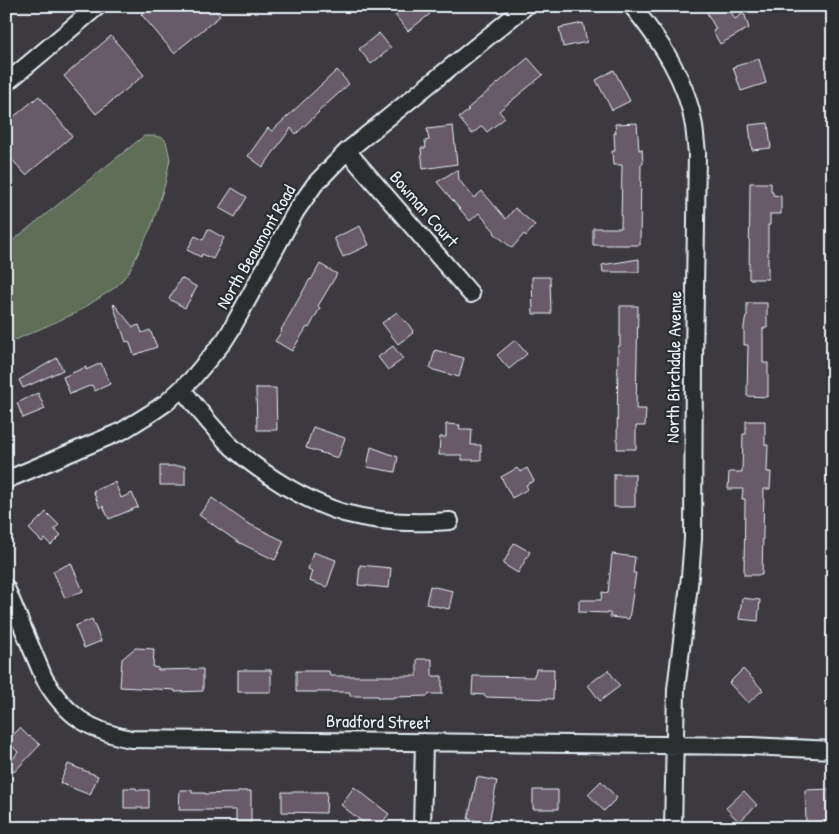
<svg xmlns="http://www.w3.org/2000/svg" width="839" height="834" viewBox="0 0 839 834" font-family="'Patrick Hand',sans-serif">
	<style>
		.green { fill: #5e6e57; stroke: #a3b0a8 }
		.building { fill: #685a67; stroke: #e8f1f8 }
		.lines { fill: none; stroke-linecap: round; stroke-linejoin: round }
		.minor-casing { stroke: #e8f1f8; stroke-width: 20 }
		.minor { stroke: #2a2d2e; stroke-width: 16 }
		.labels { text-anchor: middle; stroke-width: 4.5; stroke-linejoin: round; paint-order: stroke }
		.street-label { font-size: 18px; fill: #e8f1f8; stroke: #2a2d2e }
	</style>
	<rect width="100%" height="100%" fill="#3d3a3f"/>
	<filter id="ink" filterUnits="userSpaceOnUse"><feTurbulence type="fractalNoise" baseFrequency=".02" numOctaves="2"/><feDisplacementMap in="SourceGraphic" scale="10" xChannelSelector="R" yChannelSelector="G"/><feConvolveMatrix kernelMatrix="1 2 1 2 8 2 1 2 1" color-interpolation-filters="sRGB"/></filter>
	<g filter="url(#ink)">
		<path class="green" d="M144 136H155L163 138 166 141 170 159 165 184 152 225 129 272 116 287 76 313 6 344V246Z"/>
		<path class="building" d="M150 6H212L220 16 174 53 141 14Z
			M406 6H424L430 14 408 31 395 15Z
			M719 6H728L735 19 744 13 749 28 720 44 713 31 716 29 707 13Z
			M583 23 587 42 563 47 559 28Z
			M379 33 391 48 371 64 359 49Z
			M111 36 144 75 96 114 64 76Z
			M528 58 543 75 499 111 505 118 487 132 482 126 472 134 459 118 469 110 467 109Z
			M759 59 766 83 741 91 733 67Z
			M337 70 349 84 318 112H319L296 134 291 128 263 167 248 156 268 128 272 131Z
			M614 70 630 101 612 110 596 80Z
			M39 96 72 136 26 175 6 153V123Z
			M637 123 639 150 642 149 643 164H641L640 245H593V228H621L622 165H613L612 151H615L614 133H616L615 124Z
			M768 123 771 148 752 150 749 125Z
			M453 126 457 164 423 169 421 148H426L425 141 429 140 427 129Z
			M458 169 459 180 474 198 482 191 506 219 515 208 535 225 526 236 524 234 512 248 494 233 495 232 479 213 470 221 437 182Z
			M750 183H771V192H773V195L781 196V214H770V225H768V279H749Z
			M232 188 247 197 235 217 219 208Z
			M360 226 369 245 343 257 334 238Z
			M208 229 224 238 213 259 202 254 201 257 187 250 195 236 203 240Z
			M639 259V272H603L602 265Z
			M320 264 337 274 318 306 320 308 309 328 307 327 292 351 275 341 282 331 281 330 310 279 311 280Z
			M532 277H550L551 314H533Z
			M181 278 197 287 185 308 169 299Z
			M747 303H767V328H763V363H768V397L747 396 748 345H744V326L746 316H747Z
			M114 304 133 327 139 325 142 333 150 330 157 347 134 355 129 341 126 342 113 305Z
			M620 306H638L636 409H646L645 426H636V449H617L618 346H620Z
			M397 312 405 322 406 321 413 331 412 332 413 333 398 344 382 323Z
			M515 340 527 354 509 369 497 355Z
			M393 346 403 359 388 370 378 357Z
			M435 350 464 358 459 377 430 369Z
			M57 358 63 370 23 388 19 380Z
			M101 363 110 384 95 391 92 385 70 394 63 377 86 367V370Z
			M256 388H276L277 430H257Z
			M38 393 45 409 23 418 17 403Z
			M746 421H765V445H768L767 472H771L770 489H764L762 575H744L745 499H742L743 489H728L729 472H742L743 434H746Z
			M446 424 460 425 459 429H472L471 445H481V460H462V455H439L440 437H446Z
			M313 427 345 438 338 458 306 448Z
			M371 447 398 457 395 472 367 467Z
			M160 466H185V485H160Z
			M517 468 520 472 527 468 534 481 526 485 528 489 512 498 501 477Z
			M614 474H635V507H614Z
			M115 482 121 498 132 493 138 507 109 519 103 506 100 508 93 491Z
			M212 498 247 523 284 541 275 560 238 542 199 515Z
			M46 512 59 525 54 529 61 535 51 545 45 539 42 542 29 529Z
			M514 543 530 552 518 573 503 564Z
			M313 552 336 560 327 587 309 581 312 571 308 569Z
			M612 554 635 557 633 573H636L629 619 610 617V613L579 612V600H601L602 592 608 593Z
			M71 563 83 591 65 598 53 571Z
			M360 565 391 568 389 588 358 585Z
			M430 586 453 591 449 609 426 604Z
			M742 598 760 600 758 621 739 619Z
			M92 619 101 641 84 648 75 626Z
			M135 648 154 649 153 667 158 668V670L203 669V691L175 692V690L120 687 122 659Z
			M417 659H432V676H442V694H429L428 696 393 697V698H378V696H350V692H296V671H329L330 676H417Z
			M536 669H554L553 699 485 697V695L472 694 473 676 534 677V674H535Z
			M743 669 763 690 748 703 729 683Z
			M238 670H271V692H238Z
			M608 670 620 686 600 701 588 685Z
			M20 728 29 737 30 736 40 745 14 772 8 766 18 752 7 741Z
			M68 764 98 776 90 795 60 783Z
			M477 777 497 781 489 823 468 819Z
			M601 781 617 798 604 811 588 794Z
			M354 787 389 814 378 828H370L341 805Z
			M124 788H136L137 790H149V808H124Z
			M833 789V823H806L805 790Z
			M180 790H192V793H205V794L238 793 239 791H251V823H236V810H179Z
			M533 790H558V809H533Z
			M744 791 757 805 739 822 726 808Z
			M282 792H327L326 813 282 812Z"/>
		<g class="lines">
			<g class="minor-casing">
				<path id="minor" d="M632 6C661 42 687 80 694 126 695 135 696 144 697 153L694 361 693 539 690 577 676 689 673 828
					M6 83 98 6
					M347 151 471 294
					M182 389C198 409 213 429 232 447 262 474 305 501 344 513 378 522 415 524 450 521
					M6 480 122 431 151 413 167 402 192 379 224 341 231 330 296 211 315 184 347 151 526 6
					M6 588 44 678C65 715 90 731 131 739L752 746 833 750
					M422 828 424 742"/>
			</g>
			<use href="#minor" class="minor"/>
		</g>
	</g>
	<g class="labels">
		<g class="street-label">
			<text transform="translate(424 209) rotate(49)" y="6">Bowman Court</text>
			<text transform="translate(256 247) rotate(-60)" y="6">North Beaumont Road</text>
			<text transform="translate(674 367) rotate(-89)" y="6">North Birchdale Avenue</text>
			<text transform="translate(378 722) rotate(1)" y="6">Bradford Street</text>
		</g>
	</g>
	<rect width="839" height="834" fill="none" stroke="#2a2d2e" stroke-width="25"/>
	<rect x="12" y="12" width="814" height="809" fill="none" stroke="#e8f1f8" stroke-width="2" filter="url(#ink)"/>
</svg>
